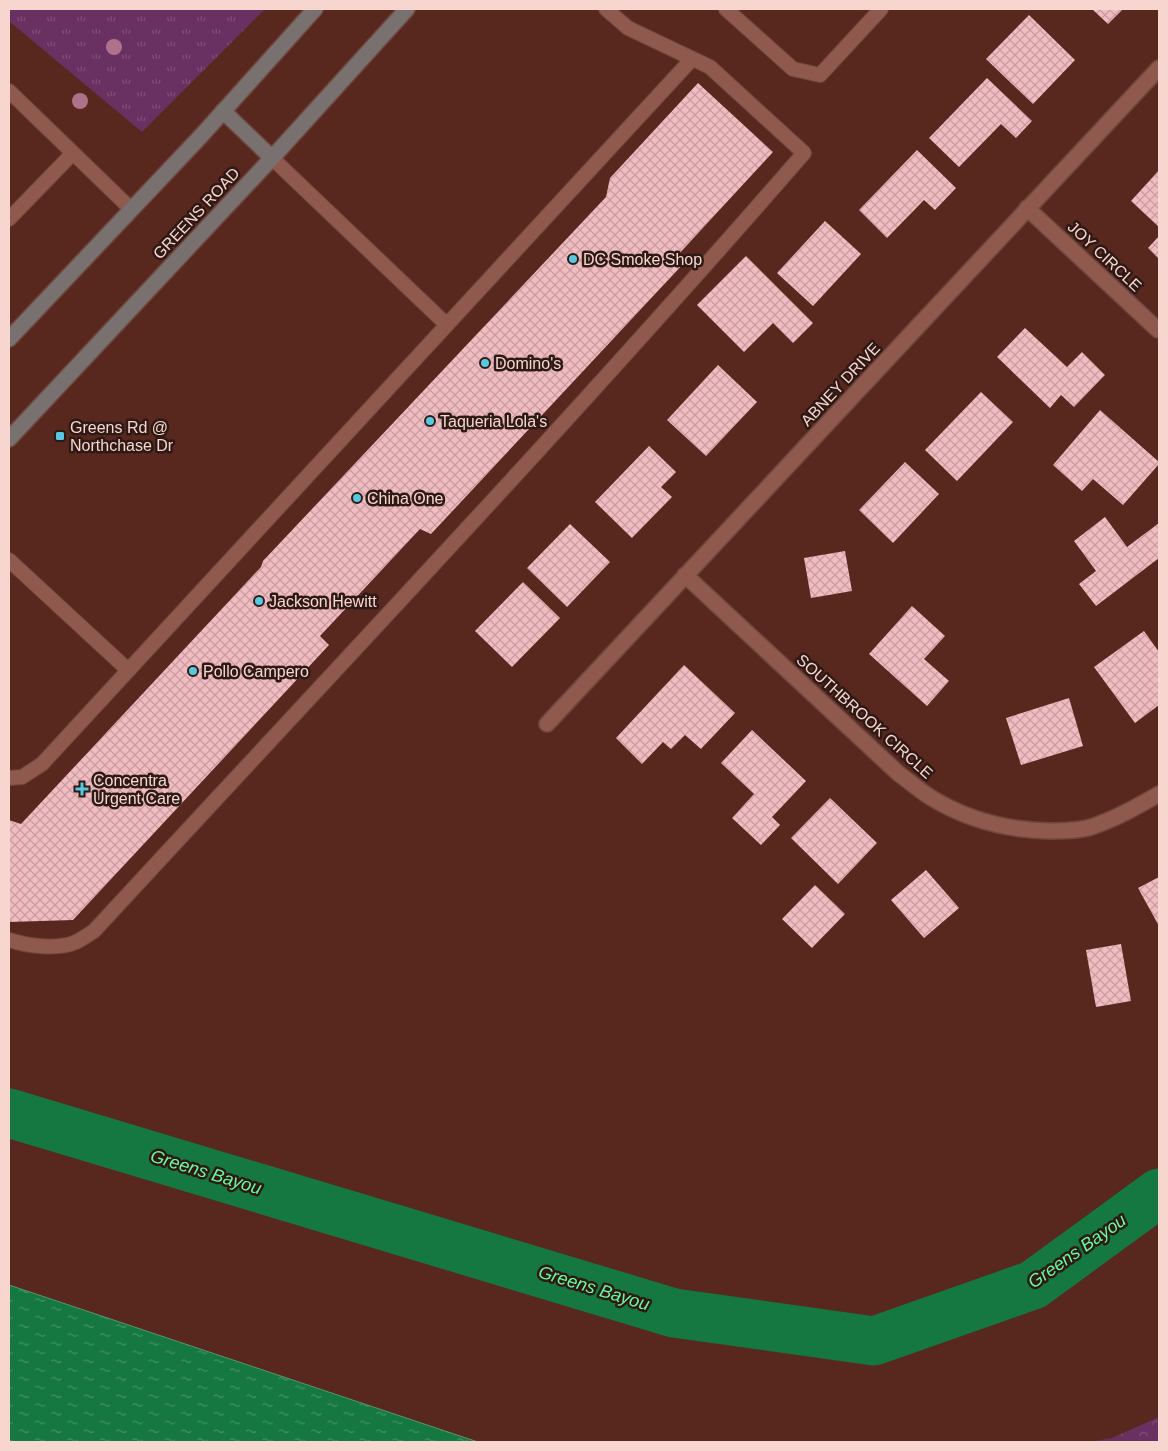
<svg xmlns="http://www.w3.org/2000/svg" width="1168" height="1451" viewBox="0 0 1168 1451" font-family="Helvetica,sans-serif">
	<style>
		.grass { fill: url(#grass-tufts) }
		.forest { fill: url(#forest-crowns) }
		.water { fill: url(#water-ripples); stroke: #59946c }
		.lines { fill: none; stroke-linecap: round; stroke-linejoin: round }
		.river { stroke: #167841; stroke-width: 49 }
		.building { fill: url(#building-cross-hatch) }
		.lane-casing { stroke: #6f463e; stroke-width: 16 }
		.street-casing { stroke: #6f463e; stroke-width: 18 }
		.secondary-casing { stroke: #6f463e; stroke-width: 18 }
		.lane { stroke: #8f594e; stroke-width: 14 }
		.street { stroke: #8f594e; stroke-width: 15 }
		.secondary { stroke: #78716f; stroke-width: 15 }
		.tree { fill: #ae728d }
		.poi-dot { fill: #56c9e0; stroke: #2f1914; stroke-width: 2 }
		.labels { text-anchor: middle; stroke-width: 5; stroke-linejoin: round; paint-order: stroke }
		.street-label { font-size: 16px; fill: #f6d6cf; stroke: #2f1914 }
		.poi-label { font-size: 16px; fill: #f6d6cf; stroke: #2f1914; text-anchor: start }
		.water-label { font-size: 18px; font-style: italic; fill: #65fb9d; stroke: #2f1914 }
	</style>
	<defs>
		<pattern id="grass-tufts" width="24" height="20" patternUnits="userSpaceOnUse" patternTransform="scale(1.25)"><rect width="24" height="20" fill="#693161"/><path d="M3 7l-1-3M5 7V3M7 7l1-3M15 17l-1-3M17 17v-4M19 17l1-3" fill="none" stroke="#7f4e77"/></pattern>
		<pattern id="forest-crowns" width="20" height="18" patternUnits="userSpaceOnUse" patternTransform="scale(1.25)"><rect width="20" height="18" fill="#693161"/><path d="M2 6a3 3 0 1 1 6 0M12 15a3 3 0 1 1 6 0" fill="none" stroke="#7f4e77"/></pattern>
		<pattern id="water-ripples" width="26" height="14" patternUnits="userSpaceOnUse" patternTransform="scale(1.25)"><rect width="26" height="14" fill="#167841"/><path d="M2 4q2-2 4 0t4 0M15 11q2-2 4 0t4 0" fill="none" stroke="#449164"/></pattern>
		<pattern id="building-cross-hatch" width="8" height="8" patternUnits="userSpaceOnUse" patternTransform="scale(1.25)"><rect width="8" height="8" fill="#f1bcc1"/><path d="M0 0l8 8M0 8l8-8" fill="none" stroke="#c79da0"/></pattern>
	</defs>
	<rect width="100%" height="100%" fill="#58281e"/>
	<path class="grass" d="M9 9H265L142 132 9 21Z"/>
	<path class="forest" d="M1159 1417V1442H1090L1112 1438Z"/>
	<path class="water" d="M9 1285 478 1442H9Z"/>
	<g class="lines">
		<path class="river" d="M9 1113 674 1313 874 1341 1033 1285 1159 1193"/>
	</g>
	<path class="building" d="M1092 9H1123L1108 24Z
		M1029 15 1075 60 1033 104 986 59Z
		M987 78 1032 121 1016 138 1001 124 959 167 929 138Z
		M698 83 773 152 677 256 684 263 431 534 420 529 320 636 329 645 73 920 9 922V820L21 824 261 567 263 561 606 197 610 178Z
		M917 150 956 188 935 210 924 200 887 238 859 210Z
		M1159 170V227L1131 201Z
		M825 221 861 254 813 306 777 273Z
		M1159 236V259L1148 248Z
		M746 256 813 323 793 343 773 323 744 352 697 305Z
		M1025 328 1067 367 1082 352 1105 375 1074 407 1061 395 1050 408 997 357Z
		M718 365 757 402 706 456 667 420Z
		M981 392 1013 422 957 481 925 450Z
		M1100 410 1159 462V464L1123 505 1093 479 1082 491 1053 465Z
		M649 446 676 472 661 487 672 497 632 538 595 502Z
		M905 462 939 494 893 543 859 510Z
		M1105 517 1127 547 1159 523V558L1096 606 1079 584 1096 571 1074 541Z
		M570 524 610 562 567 607 527 568Z
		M845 551 852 591 811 598 804 558Z
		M523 582 560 618 512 667 475 631Z
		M912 606 945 636 924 659 949 681 927 706 869 654Z
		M1144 631 1159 652V705L1135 723 1094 667Z
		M684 665 735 713 701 749 685 735 671 749 663 742 642 764 616 738Z
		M1069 698 1083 746 1021 765 1006 718Z
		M752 730 806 781 772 817 780 825 761 845 732 818 754 794 721 763Z
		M830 798 877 843 838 884 791 838Z
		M926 870 959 908 924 938 891 900Z
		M1159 877V926L1138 888Z
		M815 885 845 914 812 948 782 919Z
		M1121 944 1131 1001 1096 1007 1086 950Z"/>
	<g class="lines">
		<g class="lane-casing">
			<path id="lane" d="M726 9 793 69 820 75 881 9
				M9 91 131 209
				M272 158 447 325
				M9 219 73 153
				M9 560 128 670
				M9 778 22 777 42 764 692 59
				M9 940C28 946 58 950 76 942 82 939 88 935 94 931 332 673 574 418 804 153L710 67 628 28 606 9"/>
		</g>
		<g class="street-casing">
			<path id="street" d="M1027 208 1158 330
				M685 575 899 774C909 781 919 790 930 797 967 820 1006 830 1049 831 1063 831 1081 831 1094 826 1117 818 1138 806 1159 794
				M547 724 1159 68"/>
		</g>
		<g class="secondary-casing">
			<path id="secondary" d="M223 111 272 158
				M9 339 201 136 315 9
				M9 439 272 158 407 9"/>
		</g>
		<use href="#lane" class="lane"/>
		<use href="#street" class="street"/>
		<use href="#secondary" class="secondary"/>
	</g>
	<g class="tree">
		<circle cx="114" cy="47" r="8"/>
		<circle cx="80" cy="101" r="8"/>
	</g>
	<g class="poi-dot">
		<circle cx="573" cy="259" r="5"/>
		<circle cx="485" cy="363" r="5"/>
		<circle cx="430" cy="421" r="5"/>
		<rect x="55" y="431" width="10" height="10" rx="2.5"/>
		<circle cx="357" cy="498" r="5"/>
		<circle cx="259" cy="601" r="5"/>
		<circle cx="193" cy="671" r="5"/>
		<path d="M79.5 781.5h5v5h5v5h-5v5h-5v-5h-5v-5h5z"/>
	</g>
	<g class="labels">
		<g class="street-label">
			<text transform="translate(196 213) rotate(-47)" y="6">GREENS ROAD</text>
			<text transform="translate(1105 256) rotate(43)" y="6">JOY CIRCLE</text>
			<text transform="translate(840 384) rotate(-47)" y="6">ABNEY DRIVE</text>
			<text transform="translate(865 716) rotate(42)" y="6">SOUTHBROOK CIRCLE</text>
		</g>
		<g class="poi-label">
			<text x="583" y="265">DC Smoke Shop</text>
			<text x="495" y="369">Domino's</text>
			<text x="440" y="427">Taqueria Lola's</text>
			<text x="70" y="433">Greens Rd @<tspan x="70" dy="18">Northchase Dr</tspan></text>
			<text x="367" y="504">China One</text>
			<text x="269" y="607">Jackson Hewitt</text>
			<text x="203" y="677">Pollo Campero</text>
			<text x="93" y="786">Concentra<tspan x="93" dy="18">Urgent Care</tspan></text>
		</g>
		<g class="water-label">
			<text transform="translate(206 1172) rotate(17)" y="6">Greens Bayou</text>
			<text transform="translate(1077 1251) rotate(-35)" y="6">Greens Bayou</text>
			<text transform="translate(594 1288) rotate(17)" y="6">Greens Bayou</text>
		</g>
	</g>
	<rect width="1168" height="1451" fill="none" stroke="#f6d6cf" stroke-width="20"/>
</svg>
